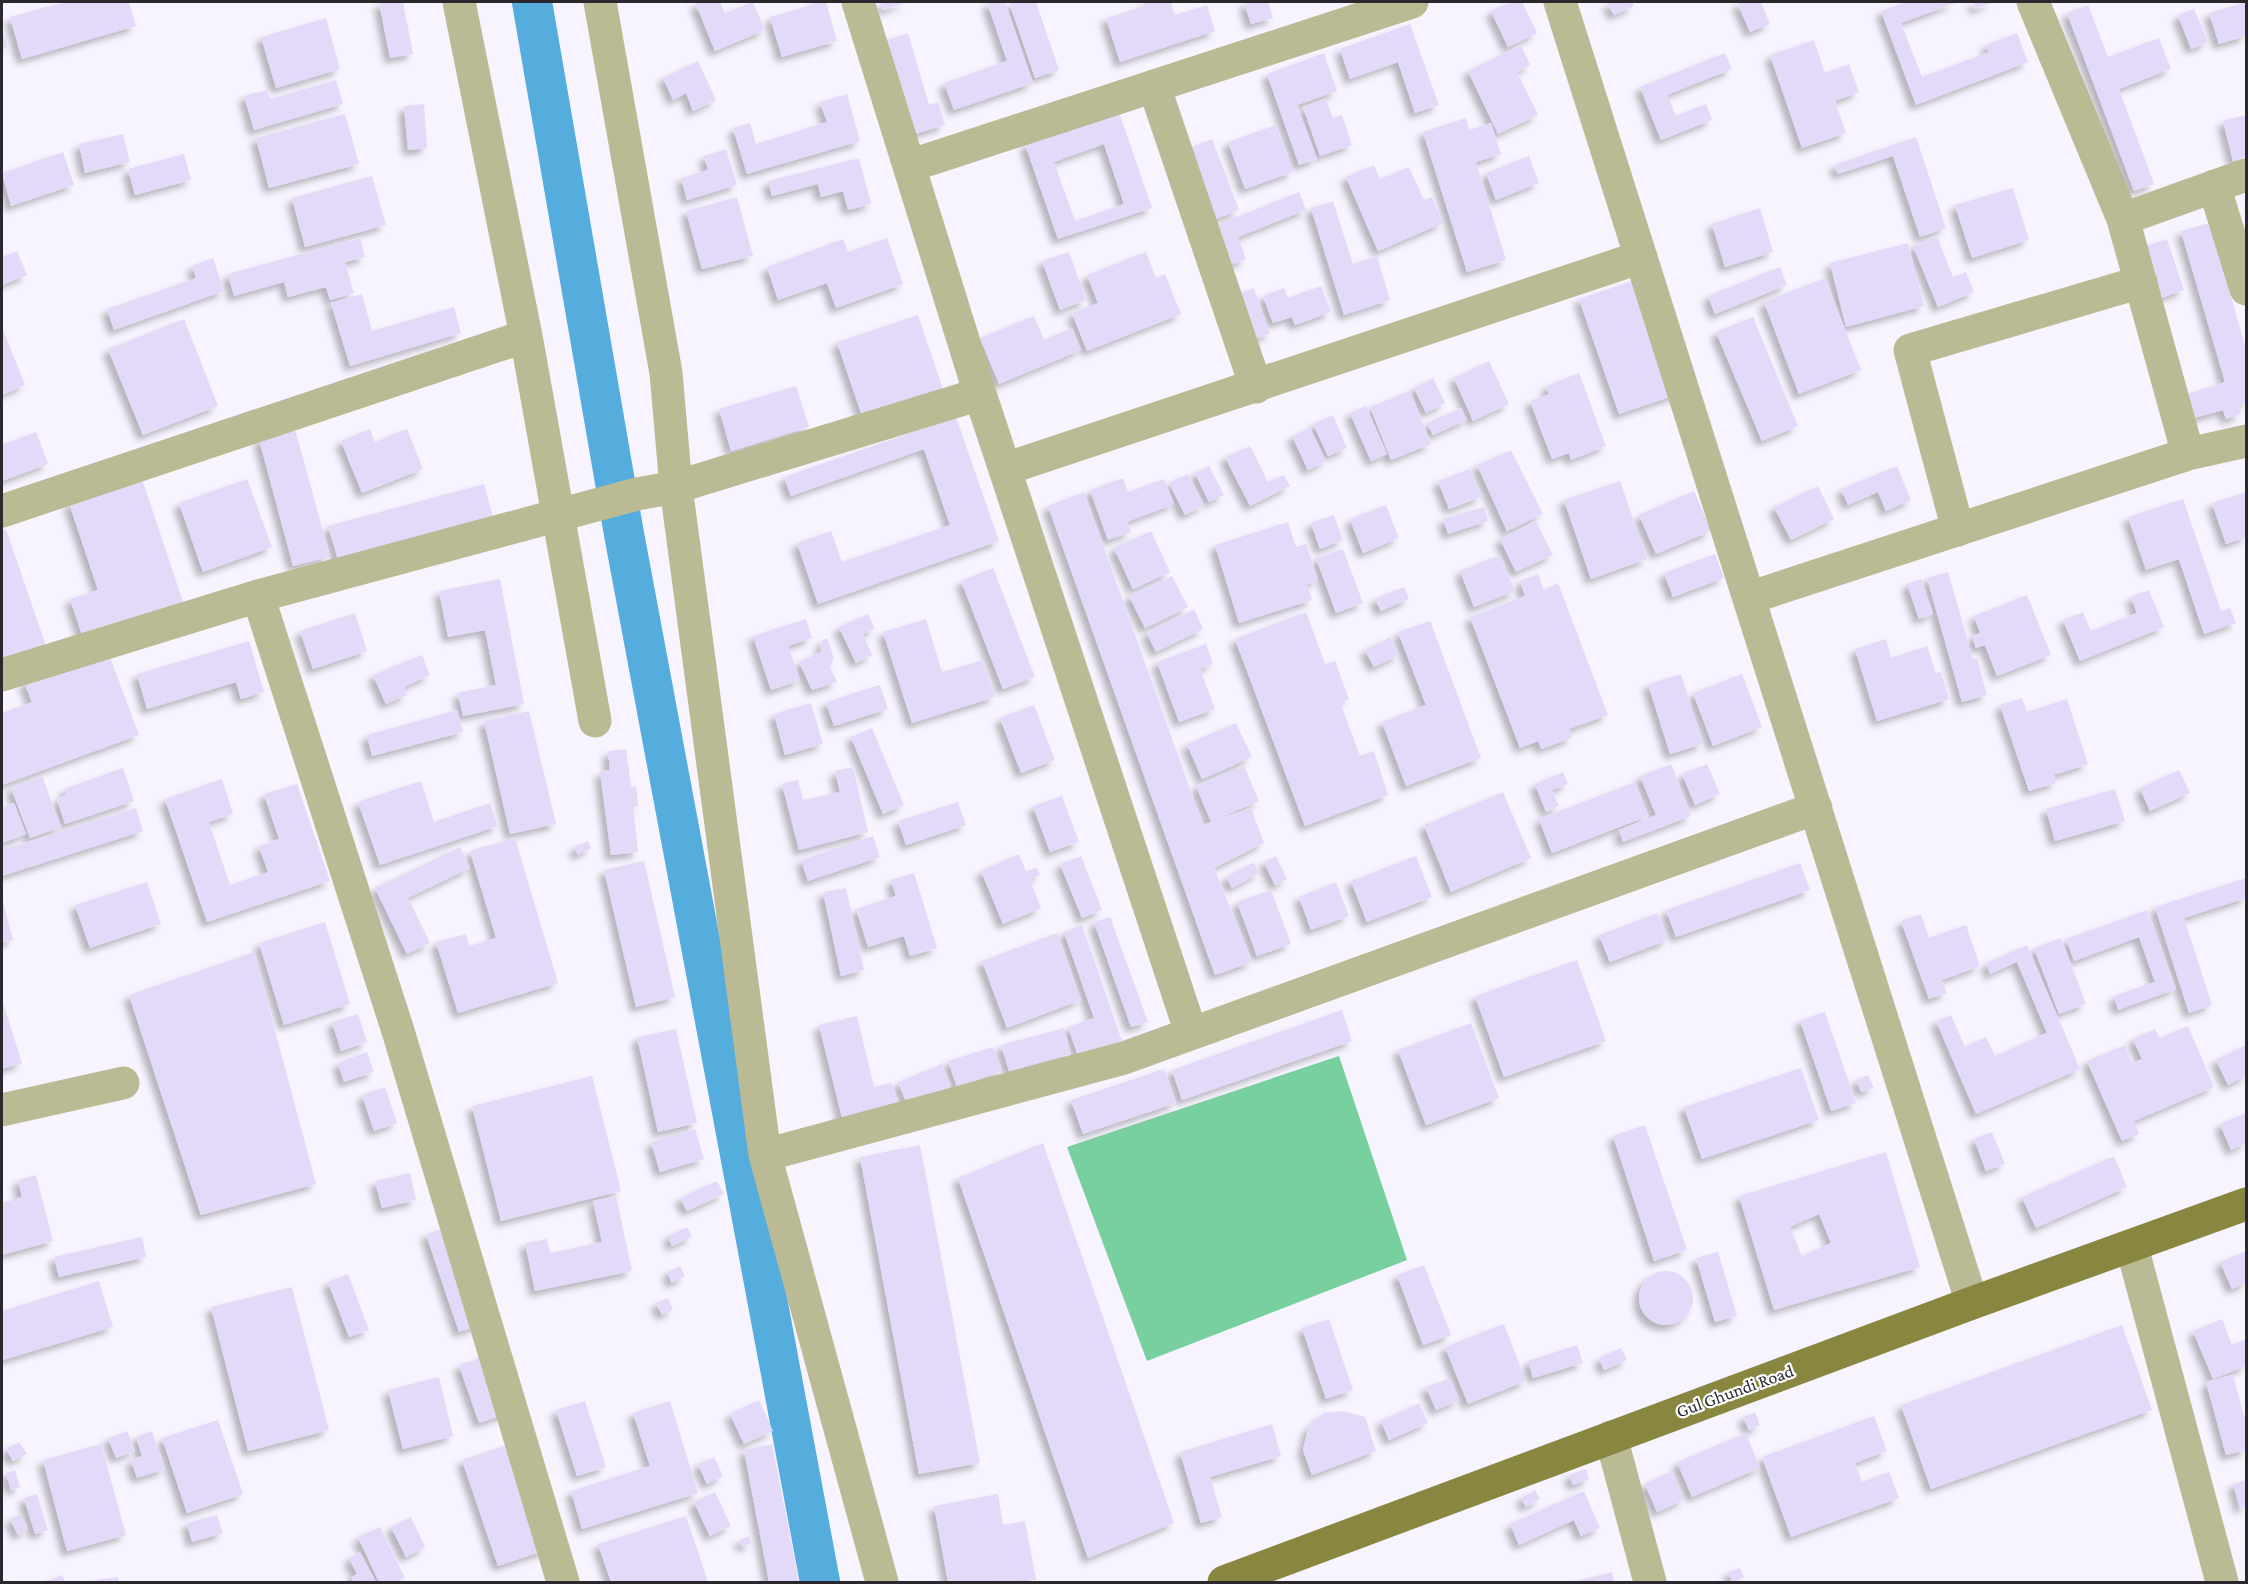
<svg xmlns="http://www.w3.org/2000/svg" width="2248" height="1584" viewBox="0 0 2248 1584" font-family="'Crimson Pro',serif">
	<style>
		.forest { fill: #78d09f }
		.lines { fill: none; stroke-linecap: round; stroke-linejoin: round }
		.canal { stroke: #55adde; stroke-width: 40 }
		.building { fill: #e3d9f9; fill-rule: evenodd; filter: url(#shadow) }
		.minor { stroke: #baba95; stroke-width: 33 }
		.major { stroke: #88863f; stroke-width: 33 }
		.labels { text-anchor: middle; stroke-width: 4.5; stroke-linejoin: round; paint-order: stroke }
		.street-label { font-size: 18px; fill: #2a282d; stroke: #fff }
	</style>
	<defs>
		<filter id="shadow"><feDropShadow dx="-5.5" dy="5.5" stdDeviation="3" flood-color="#0004"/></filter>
	</defs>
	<rect width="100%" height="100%" fill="#f7f4ff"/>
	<path class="forest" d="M1339 1056 1407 1260 1147 1361 1067 1147Z"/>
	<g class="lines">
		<path class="canal" d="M532 2 624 534 820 1582"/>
	</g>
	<path class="building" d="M65 2H129L136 26 22 59 10 17Z
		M379 2H403L413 54 390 58Z
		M695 2H720L725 13 753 2 765 30 715 51Z
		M811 2H826L837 41 782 57 770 17 812 5Z
		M880 2H908L883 10Z
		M987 2H1005L1033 83 954 110 944 83 1007 61Z
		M1009 2H1036L1059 70 1035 78Z
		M1144 2H1171L1175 15 1207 5 1215 31 1120 62 1106 18 1145 6Z
		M1244 2H1268L1273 18 1251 24Z
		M1511 2H1522L1537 33 1508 47 1491 11Z
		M1607 2H1632L1634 6 1614 15Z
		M1737 2H1761L1770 24 1750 32Z
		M1906 2H1958L1901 23 1922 77 1989 52 1986 45 2017 33 2028 62 1916 105 1881 11Z
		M1972 2H1995L1975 9Z
		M2246 2V36L2219 44 2209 13Z
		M2088 5 2108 57 2159 38 2171 69 2119 89 2154 184 2134 191 2067 13Z
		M2194 9 2208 42 2191 49 2178 15Z
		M326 18 340 69 276 88 261 37Z
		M1410 24 1439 105 1415 113 1398 62 1350 79 1340 49Z
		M2 29 8 47 2 49Z
		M908 33 929 105 938 102 945 125 915 134 887 40Z
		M1814 40 1825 73 1849 64 1859 92 1835 101 1846 133 1802 148 1770 55Z
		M1521 45 1530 65 1517 72 1538 115 1498 134 1468 71Z
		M1324 53 1337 91 1297 105 1317 159 1299 165 1267 74Z
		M1725 53 1732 69 1667 95 1676 116 1706 104 1712 120 1661 140 1640 87Z
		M698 61 716 100 693 111 686 93 673 100 663 78Z
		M336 80 343 104 254 130 244 96 267 90 270 99Z
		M847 94 860 141 747 174 733 128 750 123 756 144 827 122 820 102Z
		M1326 99 1333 118 1342 115 1352 145 1320 156 1303 107Z
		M424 104 427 148 408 150 404 106Z
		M1119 112 1152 208 1058 239 1025 144ZM1104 144 1124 204 1075 221 1054 162Z
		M345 114 359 164 269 188 256 138Z
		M2246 115V157L2233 161 2223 121Z
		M1466 118 1469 130 1491 123 1501 154 1476 162 1506 260 1467 272 1423 132Z
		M1276 125 1293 172 1245 189 1228 142Z
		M123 134 130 162 85 173 79 144Z
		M1916 137 1946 228 1920 237 1893 156 1838 174 1834 165Z
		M1212 139 1239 210 1213 220 1187 149Z
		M726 149 737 185 687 200 681 178 708 170 704 156Z
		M63 152 74 185 11 206 2 173Z
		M184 154 191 180 135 195 128 169Z
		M1529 156 1539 183 1496 200 1486 173Z
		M859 158 871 204 848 210 843 191 821 197 818 184 772 196 768 181Z
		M1374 165 1380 179 1409 167 1424 200 1432 197 1443 223 1378 251 1346 177Z
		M372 176 386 225 305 247 292 198Z
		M2013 188 2029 240 1972 258 1955 205Z
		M1299 192 1306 210 1238 237 1246 259 1223 268 1207 229Z
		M737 197 753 256 702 269 686 211Z
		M1333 201 1353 264 1377 256 1390 300 1344 315 1311 208Z
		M1760 208 1773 252 1725 267 1712 224Z
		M2210 223 2246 349V403L2238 405 2241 414 2226 419 2223 410 2194 418 2187 394 2225 382 2181 231Z
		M1937 236 1953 277 1966 272 1974 292 1938 307 1913 246Z
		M360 238 365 257 345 262 354 293 330 300 326 287 288 297 284 282 234 296 228 274Z
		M887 238 903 284 836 308 827 283 778 300 767 267 843 239 848 252Z
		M2167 239 2184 290 2158 299 2140 248Z
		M1908 243 1924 306 1846 327 1830 263Z
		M17 251 27 275 2 285V257Z
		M1069 252 1086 300 1060 310 1042 261Z
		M1146 252 1156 278 1165 274 1181 314 1087 351 1072 313 1098 303 1087 275Z
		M213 258 224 291 114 330 107 309 196 278 192 266Z
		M1780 267 1787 285 1715 314 1708 296Z
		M1642 278 1681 393 1619 414 1579 299Z
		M1825 278 1861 370 1799 394 1764 302Z
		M1321 286 1331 312 1295 325 1292 317 1273 323 1263 296 1284 288 1288 298Z
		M1254 288 1270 334 1252 340 1237 294Z
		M362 294 372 331 454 307 461 333 350 366 331 303Z
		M918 315 945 395 864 422 837 342Z
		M1034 316 1044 340 1072 328 1081 350 999 384 980 338Z
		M1753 317 1798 426 1762 441 1716 332Z
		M184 319 218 406 143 435 108 349Z
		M2 327 25 385 2 395Z
		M1489 361 1509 404 1473 421 1454 378Z
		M1579 373 1606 446 1571 460 1569 453 1552 459 1530 401 1549 394 1546 386Z
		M1433 378 1445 403 1426 413 1414 388Z
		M796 386 809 427 731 451 719 409Z
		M1410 391 1431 444 1391 460 1370 407Z
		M1366 406 1387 454 1371 461 1350 413Z
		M1461 408 1467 420 1433 435 1427 423Z
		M1333 415 1347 448 1328 456 1313 424Z
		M956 417 999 541 818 604 797 543 831 531 842 562 950 525 924 449 791 496 784 477Z
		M1310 428 1326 461 1308 470 1292 436Z
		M295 429 330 557 293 566 259 439Z
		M370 429 375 442 407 429 423 469 362 493 341 441Z
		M36 432 48 464 2 481V445Z
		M1250 446 1268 482 1284 475 1290 486 1250 506 1225 457Z
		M1511 450 1543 514 1507 531 1477 465Z
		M1209 466 1224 495 1209 502 1195 473Z
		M1897 466 1911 500 1886 511 1878 492 1848 505 1841 489Z
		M1470 469 1481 497 1449 509 1438 481Z
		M1188 474 1204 505 1185 515 1169 483Z
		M1123 478 1128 492 1164 479 1174 504 1127 522 1131 532 1108 540 1090 490Z
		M142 479 185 608 84 641 70 599 98 590 69 503Z
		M247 479 272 547 203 572 179 503Z
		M1620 481 1647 559 1591 579 1564 500Z
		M484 484 494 521 339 563 328 526Z
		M1818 486 1834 519 1791 540 1774 507Z
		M1694 491 1711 531 1656 554 1639 515Z
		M1084 492 1203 825 1211 822 1196 786 1244 766 1259 801 1217 819 1251 808 1264 843 1214 868 1252 962 1215 975 1048 506Z
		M2246 492V537L2226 544 2212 503Z
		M2183 499 2221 611 2230 608 2236 623 2204 634 2179 559 2146 570 2128 517Z
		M1386 505 1399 538 1363 553 1350 519Z
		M1484 507 1488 521 1448 534 1443 519Z
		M1334 515 1343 540 1320 549 1311 523Z
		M1536 521 1553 555 1516 572 1500 539Z
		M1288 522 1296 547 1306 544 1318 580 1307 584 1312 600 1239 623 1215 545Z
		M6 529 47 649 4 664 2 656V531Z
		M1151 531 1170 572 1133 589 1114 548Z
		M1343 549 1363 603 1336 613 1316 558Z
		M1715 554 1724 578 1673 597 1664 573Z
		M1500 555 1515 591 1474 607 1460 571Z
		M993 568 1035 677 1003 689 961 581Z
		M1948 572 1973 659 1977 658 1987 695 1962 702 1927 578Z
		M1538 574 1544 590 1558 583 1608 715 1569 729 1572 738 1541 749 1538 741 1520 748 1470 617 1525 596 1520 581Z
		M1172 576 1188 607 1145 628 1129 596Z
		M500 579 524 704 463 716 458 693 496 685 485 630 448 637 439 591Z
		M1921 579 1933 614 1919 619 1907 584Z
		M1404 587 1409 599 1381 611 1375 599Z
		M2149 590 2164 627 2080 661 2063 620 2083 612 2091 631 2137 613 2131 597Z
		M2027 595 2051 655 1997 676 1985 645 1976 648 1972 636 1980 633 1974 616Z
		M1194 609 1203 629 1156 652 1147 633Z
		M1306 612 1325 664 1335 661 1349 699 1340 702 1360 756 1374 751 1388 795 1305 826 1235 639Z
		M355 613 367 651 313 669 300 631Z
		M868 614 875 629 863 634 872 655 856 663 839 627Z
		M806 619 812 638 788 646 800 680 771 690 753 636Z
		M926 619 942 672 983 660 995 697 912 723 883 632Z
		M1430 621 1481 758 1406 786 1382 722 1426 705 1398 632Z
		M1390 637 1399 655 1374 667 1365 650Z
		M827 638 834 658 830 667 837 682 812 690 799 662 822 651 821 641Z
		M1886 639 1891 658 1927 646 1936 673 1941 672 1949 699 1877 721 1855 649Z
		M249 641 264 692 241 699 236 682 147 709 137 674Z
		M1206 644 1213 664 1200 669 1215 709 1179 722 1157 662Z
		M108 652 139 735 2 785V713L32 702 24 682Z
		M422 655 430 675 404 687 407 695 386 704 373 675Z
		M1681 674 1703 744 1670 754 1648 684Z
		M1742 674 1762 727 1713 746 1693 693Z
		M880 685 888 709 834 726 826 702Z
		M2022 698 2027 712 2067 699 2088 764 2054 775 2056 783 2029 791 2000 705Z
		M811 703 823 744 785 755 774 714Z
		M1034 705 1055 760 1021 773 1000 718Z
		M457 710 463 732 372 756 367 735Z
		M529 711 556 824 510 834 484 721Z
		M1236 723 1252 757 1202 779 1187 744Z
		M872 728 904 805 883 814 851 737Z
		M626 749 631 787 636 786 638 806 633 807 638 852 611 855 600 772 610 770 608 751Z
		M1671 764 1691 816 1623 842 1619 830 1656 815 1640 776Z
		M1707 764 1720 794 1695 805 1682 774Z
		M853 767 868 832 799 850 782 784 798 780 803 800 840 792 835 771Z
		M123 768 134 801 65 824 57 799 66 795 64 789Z
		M2179 770 2190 793 2150 811 2140 788Z
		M1563 772 1568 784 1552 790 1559 806 1546 812 1535 784Z
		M42 776 61 827 30 838 11 788Z
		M222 779 233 814 209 822 230 885 268 872 259 846 279 839 264 794 297 784 330 881 207 922 165 799Z
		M421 781 434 822 490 803 498 826 380 865 358 802Z
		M1635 782 1648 816 1552 853 1539 819Z
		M2115 789 2125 821 2055 841 2046 809Z
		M1503 792 1531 858 1451 892 1424 825Z
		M1062 796 1079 842 1050 852 1033 806Z
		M958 802 966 825 906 845 898 821Z
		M14 803 26 834 2 843V808Z
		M136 808 143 831 2 876V850Z
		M873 836 880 857 808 881 801 860Z
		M515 838 558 983 458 1013 436 942 466 934 469 946 496 938 470 851Z
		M588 841 591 848 578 855 574 847Z
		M460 847 470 868 408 898 430 943 407 954 375 888Z
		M1019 854 1026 871 1037 868 1040 875 1030 880 1041 908 1003 924 981 871Z
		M1081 856 1102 910 1082 918 1060 864Z
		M1276 856 1287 879 1275 885 1264 862Z
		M1416 856 1432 897 1367 922 1351 881Z
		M644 861 675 997 636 1007 604 870Z
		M1254 862 1259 873 1232 888 1226 877Z
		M1800 863 1810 890 1676 937 1666 910Z
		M914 873 937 948 910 956 904 936 868 947 856 909 896 896 891 880Z
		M2246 878V898L2184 918 2212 1005 2189 1013 2155 907Z
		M147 882 161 924 90 948 75 905Z
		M1336 882 1349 916 1311 930 1299 897Z
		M846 888 864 970 841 976 823 892Z
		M1271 890 1291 944 1257 956 1237 902Z
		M2 897 13 940 2 943Z
		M2147 910 2176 989 2118 1010 2114 996 2155 982 2139 937 2074 961 2066 939Z
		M1658 913 1668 940 1610 962 1599 935Z
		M1921 914 1929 938 1966 925 1980 966 1942 980 1947 993 1929 999 1901 921Z
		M1110 917 1148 1022 1131 1027 1094 922Z
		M325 922 350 1004 284 1025 259 943Z
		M1082 925 1122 1041 1078 1056 1068 1027 1094 1018 1064 932Z
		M1057 933 1081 1000 1007 1028 982 961Z
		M2061 938 2086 1004 2059 1014 2034 948Z
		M2027 945 2080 1069 1976 1114 1936 1021 1951 1015 1965 1047 1986 1037 1995 1056 2047 1033 2017 962 1990 974 1986 963Z
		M254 952 316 1184 201 1215 129 995Z
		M1577 960 1606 1041 1504 1077 1475 996Z
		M2 999 22 1063 2 1069Z
		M1342 1010 1352 1041 1182 1100 1172 1070Z
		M1825 1012 1856 1103 1831 1111 1800 1020Z
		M358 1014 367 1042 341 1051 332 1022Z
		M857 1016 874 1087 892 1083 899 1108 843 1122 819 1025Z
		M1471 1023 1499 1098 1426 1125 1398 1050Z
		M2188 1026 2214 1087 2134 1121 2139 1134 2122 1141 2087 1061 2125 1045 2132 1063 2142 1059 2133 1039 2155 1029 2160 1038Z
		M1064 1028 1071 1054 1009 1071 1001 1045Z
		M676 1029 697 1123 658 1132 637 1037Z
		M2246 1045V1076L2228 1085 2216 1060Z
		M993 1047 1002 1071 957 1087 948 1061Z
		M367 1052 374 1072 344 1082 338 1063Z
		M942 1064 951 1086 907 1104 898 1082Z
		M1801 1068 1819 1120 1702 1159 1684 1107Z
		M1164 1069 1176 1103 1083 1134 1071 1100Z
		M1868 1075 1874 1088 1861 1092 1856 1080Z
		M592 1076 621 1191 501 1221 472 1106Z
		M385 1087 397 1123 374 1131 362 1095Z
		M2246 1113V1143L2231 1150 2220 1124Z
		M1645 1125 1687 1250 1654 1261 1613 1136Z
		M695 1129 704 1159 660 1172 651 1142Z
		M1992 1132 2005 1164 1986 1171 1974 1139Z
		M1043 1143 1174 1523 1088 1558 958 1178Z
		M920 1145 980 1463 919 1474 860 1157Z
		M1886 1152 1920 1267 1774 1310 1739 1196ZM1819 1214 1831 1243 1802 1256 1790 1227Z
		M2114 1156 2127 1187 2036 1228 2022 1197Z
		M410 1173 416 1200 382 1208 375 1181Z
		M36 1175 53 1241 2 1255V1203L22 1197 18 1180Z
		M717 1181 724 1194 687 1211 680 1198Z
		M616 1196 632 1271 535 1291 525 1243 547 1239 550 1253 602 1242 593 1201Z
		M448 1227 480 1325 459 1332 426 1234Z
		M687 1227 692 1237 672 1246 668 1236Z
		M142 1237 146 1257 59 1277 54 1257Z
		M2246 1251V1283L2232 1289 2220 1262Z
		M1718 1252 1737 1316 1715 1322 1696 1258Z
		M1424 1265 1451 1335 1423 1345 1397 1275Z
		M680 1266 685 1276 672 1283 667 1272Z
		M1639 1298a27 27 0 1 1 54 0a27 27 0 1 1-54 0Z
		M348 1274 369 1330 349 1337 328 1282Z
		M99 1281 113 1327 3 1360 2 1311Z
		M292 1287 329 1430 248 1451 211 1307Z
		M668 1298 673 1310 662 1315 656 1303Z
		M1329 1319 1353 1390 1326 1399 1302 1328Z
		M2222 1319 2232 1345 2246 1339V1366L2213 1379 2193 1331Z
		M1504 1324 1526 1381 1468 1404 1445 1347Z
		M2122 1325 2152 1410 1931 1489 1901 1405Z
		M1577 1345 1583 1363 1533 1378 1528 1361Z
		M1621 1348 1627 1360 1604 1370 1599 1358Z
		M488 1355 508 1413 479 1423 459 1365Z
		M2233 1375 2246 1423V1450L2226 1455 2206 1382Z
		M439 1377 453 1436 403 1449 388 1390Z
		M1450 1378 1459 1400 1436 1410 1426 1387Z
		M759 1400 773 1431 744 1444 730 1414Z
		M585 1401 606 1467 577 1476 556 1410Z
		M670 1401 698 1493 582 1529 571 1491 650 1466 633 1413Z
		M1419 1403 1428 1423 1389 1440 1381 1421Z
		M1343 1411 1365 1417 1376 1451 1312 1475 1303 1450 1308 1428 1324 1413Z
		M1755 1412 1760 1425 1749 1430 1743 1417Z
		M1874 1416 1887 1451 1855 1463 1862 1482 1889 1472 1899 1498 1791 1537 1762 1457Z
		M218 1420 243 1494 187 1513 162 1438Z
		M1272 1424 1281 1456 1210 1477 1222 1517 1201 1523 1180 1452Z
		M127 1431 135 1451 116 1458 108 1438Z
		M152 1431 165 1469 137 1478 131 1460 142 1456 136 1437Z
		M1746 1433 1760 1468 1692 1497 1677 1462Z
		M19 1442 27 1454 13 1461 6 1449Z
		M101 1444 126 1535 67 1551 43 1460Z
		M510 1444 546 1550 498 1566 462 1460Z
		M772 1444 799 1582H769L744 1450Z
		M714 1457 723 1476 707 1484 698 1464Z
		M1586 1469 1589 1479 1573 1485 1569 1475Z
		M15 1470 20 1487 11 1490 6 1473Z
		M1671 1471 1684 1500 1657 1512 1645 1484Z
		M2246 1480V1506L2240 1508 2233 1484Z
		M1535 1490 1540 1499 1526 1507 1521 1498Z
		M1584 1491 1600 1528 1581 1536 1574 1520 1519 1545 1510 1524Z
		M715 1492 731 1526 710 1536 694 1502Z
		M37 1494 48 1530 35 1534 24 1498Z
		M998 1494 1003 1525 1025 1521 1036 1580 948 1582 934 1506Z
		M20 1514 28 1529 18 1535 10 1519Z
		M217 1515 223 1533 192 1542 187 1523Z
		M686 1516 708 1582H611L598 1544Z
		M411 1517 425 1547 406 1557 391 1527Z
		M380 1527 405 1578 396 1582H379L358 1537Z
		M749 1536 751 1543 743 1547 739 1540Z
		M360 1552 376 1582H354L351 1577 357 1574 349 1558Z
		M1740 1568 1744 1577 1732 1582 1728 1572Z
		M1612 1572 1614 1582H1572Z
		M62 1575 65 1582H44Z
		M118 1577 119 1582H97L96 1580Z"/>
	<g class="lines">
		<path class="minor" d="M459 2 526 336 595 721
			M600 2 666 373 676 487 765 1155 882 1582
			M858 2 980 394 1191 1033
			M1560 2 1972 1303
			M2033 2 2123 219 2188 454
			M1154 86 1256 387
			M909 166 1412 2
			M2214 186 2246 289
			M2123 219 2246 175
			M1005 469 1641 257
			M2 511 526 336
			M1958 530 1910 350 2141 282
			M258 596 398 1031 563 1582
			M1749 598 2188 454 2246 441
			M2 675 258 596 637 494 676 487 980 394
			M2 1110 123 1083
			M765 1155 1124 1058 1816 808
			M2132 1247 2222 1582
			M1611 1437 1650 1582"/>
		<path class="major" d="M1224 1582 1972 1303 2246 1204"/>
	</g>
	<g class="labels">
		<g class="street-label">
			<text transform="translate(1735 1391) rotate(-20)" y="6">Gul Ghundi Road</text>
		</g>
	</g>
	<rect width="2248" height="1584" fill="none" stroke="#2a282d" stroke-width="6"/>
</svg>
